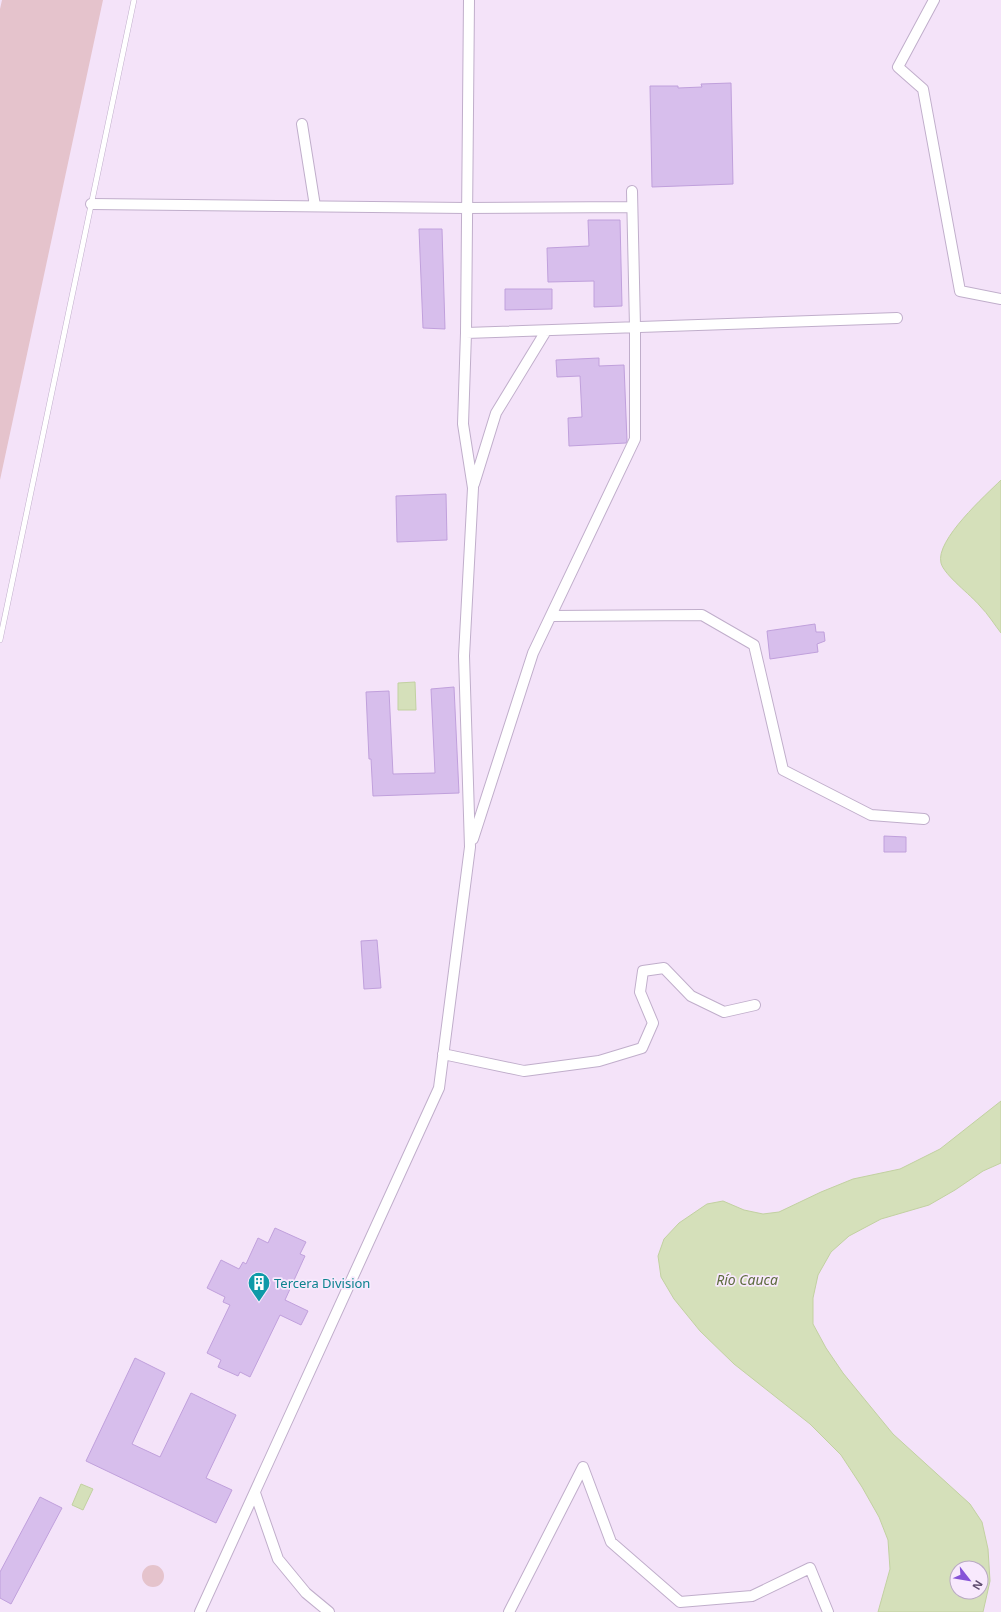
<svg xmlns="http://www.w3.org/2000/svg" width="1001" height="1612" viewBox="0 0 1001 1612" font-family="'Noto Sans',sans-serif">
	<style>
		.green { fill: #e5c3cc }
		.water { fill: #d5e0ba; stroke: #c2d1a1; fill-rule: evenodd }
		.building { fill: #d7beec; stroke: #c0a0dc }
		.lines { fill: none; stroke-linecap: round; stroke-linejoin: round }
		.service-casing { stroke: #c0aecb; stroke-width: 6 }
		.minor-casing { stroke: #c0aecb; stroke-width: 12 }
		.service { stroke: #fff; stroke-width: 5 }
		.minor { stroke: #fff; stroke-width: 10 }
		.labels { text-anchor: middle; stroke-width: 3.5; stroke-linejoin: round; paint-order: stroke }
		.culture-label { font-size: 13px; fill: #0d838f; stroke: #f8e9fd; text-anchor: start }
		.water-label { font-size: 14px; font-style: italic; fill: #5d6c3e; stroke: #f8e9fd }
	</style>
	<rect width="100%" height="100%" fill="#f4e3f9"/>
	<path class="green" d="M2 0H103L0 480V9Z
		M142 1576a11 11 0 1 1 22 0a11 11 0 1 1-22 0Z"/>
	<path class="water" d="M1001 480V633C994 624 988 614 980 606 971 595 944 575 941 563 935 540 986 495 1001 480Z
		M415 682 416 710H398V683Z
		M1001 1101V1163L983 1171 955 1190 929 1205 881 1219 849 1236 831 1252 818 1275 813 1298V1324L826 1348 843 1373 893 1434 970 1504 982 1522 988 1549 990 1581 983 1612H878L890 1569 888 1540 879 1517 862 1487 841 1455 810 1424 734 1364 700 1331 674 1299 661 1277 658 1256 664 1239 679 1223 707 1204 723 1201 744 1210 763 1214 779 1212 821 1192 853 1179 900 1169 940 1149ZM957 1568H981V1592H957Z
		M81 1484 93 1489 83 1510 72 1505Z"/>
	<path class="building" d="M731 83 733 184 652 187 650 86H678V88L702 87 701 84Z
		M588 220H620L622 306 594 307V281L548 282 547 248 589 246Z
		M419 229H442L445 329 423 328Z
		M505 289H552V309L505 310Z
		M599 358V366L624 365 627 441 626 443 569 446 568 418 582 417 580 376 557 377 556 360Z
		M446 494 447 540 397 542 396 496Z
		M815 624 816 632H824L825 641 817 644 818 652 770 659 767 631Z
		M454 687 459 793 373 796 371 759H369L366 692 389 691 393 774 435 773 431 689Z
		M884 836 906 837V852H884Z
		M377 940 381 988 364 989 361 941Z
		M275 1228 306 1242 300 1254 305 1256 285 1300 308 1311 301 1325 280 1315 250 1377 240 1372 238 1376 218 1367 221 1360 207 1353 230 1305 223 1302 225 1297 207 1288 221 1260 239 1269 243 1262 246 1264 258 1238 268 1243Z
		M135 1358 165 1373 132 1444 160 1457 191 1393 236 1415 206 1478 232 1490 216 1523 86 1461Z
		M40 1497 62 1508 11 1604 0 1598V1572Z"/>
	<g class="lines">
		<g class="service-casing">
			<path id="service" d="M0 640 134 0"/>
		</g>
		<g class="minor-casing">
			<path id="minor" d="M934 0 898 67 923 89 960 291 1001 299
				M302 124 315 206
				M91 204 466 208 632 207
				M466 333 897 318
				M474 484 496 413 546 331
				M551 616 702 615 754 645 783 770 871 815 924 819
				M473 839 533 653 635 439V327L632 191
				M443 1054 524 1071 599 1061 642 1048 653 1023 640 992 643 971 664 968 691 996 724 1012 755 1005
				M255 1493 278 1559 306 1593 329 1612
				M200 1612 439 1088 470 847 464 656 473 488 463 424 466 333 469 0
				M509 1612 583 1467 611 1542 680 1602 752 1596 810 1568 828 1612"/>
		</g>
		<use href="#service" class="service"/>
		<use href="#minor" class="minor"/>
	</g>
	<defs>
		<g id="building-pin" transform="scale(1.15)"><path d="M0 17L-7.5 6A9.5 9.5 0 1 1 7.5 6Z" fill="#0f9aa8" stroke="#f8e9fd"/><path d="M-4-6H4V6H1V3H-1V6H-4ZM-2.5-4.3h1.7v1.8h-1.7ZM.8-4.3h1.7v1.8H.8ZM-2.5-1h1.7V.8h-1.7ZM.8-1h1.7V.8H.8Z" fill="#fff"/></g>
	</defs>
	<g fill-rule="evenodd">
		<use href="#building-pin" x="259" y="1283"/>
	</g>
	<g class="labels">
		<g class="culture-label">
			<text x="274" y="1288">Tercera Division</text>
		</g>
		<g class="water-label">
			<text x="747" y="1285">Río Cauca</text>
		</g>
	</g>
	<g transform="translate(969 1580) rotate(121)"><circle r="19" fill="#f8e9fd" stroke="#baaac4"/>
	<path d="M0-3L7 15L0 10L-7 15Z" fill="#8654d7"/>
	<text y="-6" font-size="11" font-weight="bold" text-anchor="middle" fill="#5d4c6e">N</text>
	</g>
</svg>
